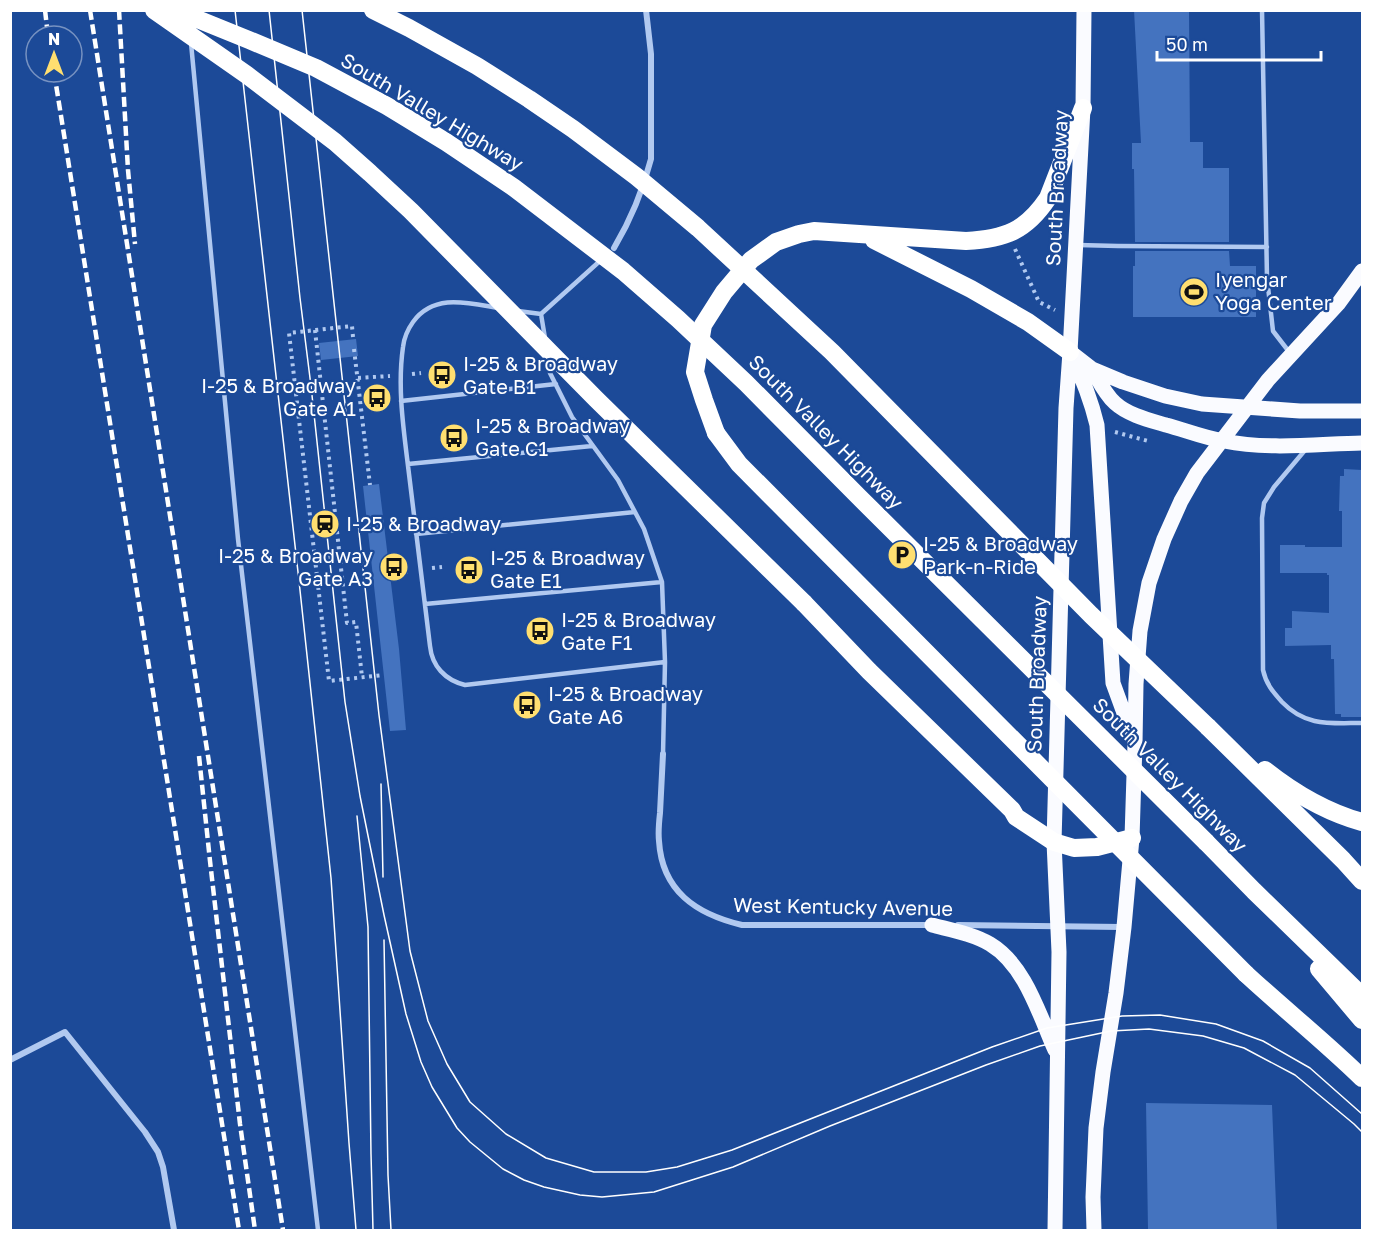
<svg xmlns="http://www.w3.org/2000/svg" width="1373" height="1241" viewBox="0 0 1373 1241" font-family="'Golos Text',sans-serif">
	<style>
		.building { fill: #4473bf }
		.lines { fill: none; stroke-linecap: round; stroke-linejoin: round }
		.path { stroke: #b1c9f0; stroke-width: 4; stroke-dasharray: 3 4.5; stroke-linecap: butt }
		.lane { stroke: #b1c9f0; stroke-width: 4.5 }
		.street { stroke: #b1c9f0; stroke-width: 6 }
		.primary { stroke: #fafbff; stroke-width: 15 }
		.highway { stroke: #fff; stroke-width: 18 }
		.tram { stroke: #fff; stroke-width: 1.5 }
		.rail { stroke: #fff; stroke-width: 4.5; stroke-dasharray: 10 4.5; stroke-linecap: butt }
		.highway-bridge { stroke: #fff; stroke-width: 18 }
		.labels { text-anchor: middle; stroke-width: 4.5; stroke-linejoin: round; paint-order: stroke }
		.street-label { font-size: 20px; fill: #fff; stroke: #1c4a98 }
		.poi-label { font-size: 20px; fill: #fff; stroke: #1c4a98; text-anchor: start }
	</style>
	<rect width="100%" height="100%" fill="#1c4a98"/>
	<path class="building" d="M1134 10H1189L1190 142H1203V168H1229V242H1135L1134 169H1132V143H1141Z
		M1135 251H1229L1230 266H1256V317H1133V266H1135Z
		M356 339 358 356 321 360 319 343Z
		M1344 469 1362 470V717H1341V714H1335L1334 659H1331V645L1285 646V628H1292V611L1329 613V575H1327V573H1280V545H1305V547H1342V511H1339L1340 476H1344Z
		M379 484 399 649 406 730 390 731 363 486Z
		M1146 1103 1272 1105 1277 1230H1148Z"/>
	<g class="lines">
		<path class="path" d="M1015 249 1039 302 1055 310
			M315 330 347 623 356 622 362 677
			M353 337 352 326 289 333 329 681 383 675
			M354 349 370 485
			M412 374 421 373
			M358 378 390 376
			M1115 432 1148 441
			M432 568 442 567
			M390 573 410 571"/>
		<path class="lane" d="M1262 10 1267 278 1273 331 1290 353
			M191 43 238 539 318 1230
			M1078 245 1118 246 1267 247
			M498 308C468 303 434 293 413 322 408 329 404 338 403 347 397 389 404 432 409 474 416 531 423 588 430 646 432 666 445 680 465 685L665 662
			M518 311 541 314
			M541 314 545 338
			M541 314 601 260
			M548 358 550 373 572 417 618 480 644 529 662 582 665 662 663 754
			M401 401 556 384
			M1306 449 1274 487 1264 503 1262 518 1263 670C1266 684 1273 692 1282 702 1306 727 1331 723 1362 723
			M408 464 592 446
			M416 534 635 512
			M425 604 662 582"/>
		<path class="street" d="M614 248C630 221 643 190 651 159V54L646 10
			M663 754C662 773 661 793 660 813 659 822 658 832 659 841 662 891 696 914 742 925H933
			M958 925 1122 927
			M10 1060 65 1032 145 1132 158 1152 163 1167 174 1230"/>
		<path class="primary" d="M1071 354C1082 377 1091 400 1097 425L1113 683 1132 735
			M1074 355 1092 369 1123 382 1165 396 1202 404 1300 411H1362
			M1092 369C1099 381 1105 394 1115 403 1128 415 1149 420 1166 425 1185 430 1204 438 1224 441 1269 450 1317 444 1362 443
			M932 925C951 930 973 934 990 944 1025 965 1039 1014 1055 1050
			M1055 1230 1059 952 1054 842 1066 408 1070 352 1083 108 1084 10
			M1094 1230 1093 1197 1096 1128 1103 1072 1116 993 1124 927 1132 838 1135 743 1136 684 1140 631 1149 583 1164 539 1181 501 1197 473 1268 380 1338 304 1362 271"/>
		<path class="highway" d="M874 240 971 289 1028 322 1070 352
			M716 433 704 400 695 372 703 325 724 292 751 260 776 242 799 234 814 231 966 241C1005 239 1026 231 1048 198L1083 108
			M804 603 869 671 1012 810 1016 817 1054 842 1074 848 1097 847 1132 838
			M1208 727 1343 860 1362 881
			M1265 770C1294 793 1326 812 1362 822
			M1206 842 1254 891 1362 996
			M1319 969 1362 1020
			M1246 974C1284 1009 1325 1042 1362 1078"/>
		<path class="tram" d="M235 10 299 581 331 878 349 1143 356 1230
			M269 10 300 298 311 386 345 702 360 796 384 915 406 1014 421 1062 432 1087 457 1128 470 1142 503 1169 524 1180 544 1187 580 1195 602 1197 654 1192 733 1167 830 1126 986 1065 1040 1046 1111 1031 1149 1029 1203 1036 1244 1048 1295 1075 1354 1124 1362 1132
			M302 10 379 715 410 951 428 1021 447 1064 470 1102 506 1134 546 1158 594 1172H646L677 1167 732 1150 992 1047 1047 1028 1122 1016 1160 1015 1216 1024 1263 1041 1310 1068 1362 1114
			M381 784 383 877
			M357 816 368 927 371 1154 373 1230
			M384 940 388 1175 391 1230"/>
		<path class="rail" d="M45 10 48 36
			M90 10 283 1230
			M119 10 128 170 135 244
			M54 72 239 1230
			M199 756 210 861 240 1124 255 1230"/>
		<path class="highway-bridge" d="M154 10 247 75 335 142 370 173 411 211 596 399 804 603
			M175 10 249 40 316 68 387 106 446 142 513 187 623 271 678 319 746 383 858 496 1206 842
			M373 10 409 28 477 66 529 99 573 129 637 177 698 228 832 352 1091 615 1208 727
			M716 433 739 464 1246 974"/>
	</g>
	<defs>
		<g id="stadium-disc" transform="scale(1.5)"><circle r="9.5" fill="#ffdf70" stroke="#1c4a98"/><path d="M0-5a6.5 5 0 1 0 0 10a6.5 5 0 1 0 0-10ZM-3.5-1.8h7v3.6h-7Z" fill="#111"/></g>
		<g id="bus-disc" transform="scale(1.5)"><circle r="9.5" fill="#ffdf70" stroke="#1c4a98"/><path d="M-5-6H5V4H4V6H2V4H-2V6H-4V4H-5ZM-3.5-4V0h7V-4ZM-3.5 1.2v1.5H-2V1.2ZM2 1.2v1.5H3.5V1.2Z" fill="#111"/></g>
		<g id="station-disc" transform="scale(1.5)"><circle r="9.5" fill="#ffdf70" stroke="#1c4a98"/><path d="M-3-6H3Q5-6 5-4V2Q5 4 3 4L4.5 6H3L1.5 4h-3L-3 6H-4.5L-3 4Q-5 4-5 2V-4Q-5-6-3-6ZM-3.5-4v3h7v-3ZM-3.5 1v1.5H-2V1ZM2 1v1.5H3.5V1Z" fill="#111"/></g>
		<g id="parking-disc" transform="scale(1.5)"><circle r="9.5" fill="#ffdf70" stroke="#1c4a98"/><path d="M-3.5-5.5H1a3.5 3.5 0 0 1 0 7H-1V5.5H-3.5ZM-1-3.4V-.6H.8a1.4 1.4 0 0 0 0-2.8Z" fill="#111"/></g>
	</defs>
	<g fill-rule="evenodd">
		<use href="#stadium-disc" x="1194" y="292"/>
		<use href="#bus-disc" x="442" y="375"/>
		<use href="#bus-disc" x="377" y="398"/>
		<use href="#bus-disc" x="454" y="438"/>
		<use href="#station-disc" x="325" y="524"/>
		<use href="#parking-disc" x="902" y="555"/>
		<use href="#bus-disc" x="394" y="567"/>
		<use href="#bus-disc" x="469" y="570"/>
		<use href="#bus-disc" x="540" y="631"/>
		<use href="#bus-disc" x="527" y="705"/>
	</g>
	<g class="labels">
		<g class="street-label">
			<text transform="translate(432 112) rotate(31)" y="7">South Valley Highway</text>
			<text transform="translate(1057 188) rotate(-87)" y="7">South Broadway</text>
			<text transform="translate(826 432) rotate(45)" y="7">South Valley Highway</text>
			<text transform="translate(1037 674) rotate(-88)" y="7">South Broadway</text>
			<text transform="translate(1170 775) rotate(45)" y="7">South Valley Highway</text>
			<text transform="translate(843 907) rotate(1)" y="7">West Kentucky Avenue</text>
		</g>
		<g class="poi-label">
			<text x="1215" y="287">Iyengar<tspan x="1215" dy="23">Yoga Center</tspan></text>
			<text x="463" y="371">I-25 &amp; Broadway<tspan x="463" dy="23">Gate B1</tspan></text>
			<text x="356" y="393" text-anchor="end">I-25 &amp; Broadway<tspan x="356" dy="23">Gate A1</tspan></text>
			<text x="475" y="433">I-25 &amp; Broadway<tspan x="475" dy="23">Gate C1</tspan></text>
			<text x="346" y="531">I-25 &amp; Broadway</text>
			<text x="923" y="551">I-25 &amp; Broadway<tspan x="923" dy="23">Park-n-Ride</tspan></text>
			<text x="373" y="563" text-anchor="end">I-25 &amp; Broadway<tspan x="373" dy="23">Gate A3</tspan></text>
			<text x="490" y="565">I-25 &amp; Broadway<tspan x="490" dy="23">Gate E1</tspan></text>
			<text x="561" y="627">I-25 &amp; Broadway<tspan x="561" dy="23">Gate F1</tspan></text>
			<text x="548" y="701">I-25 &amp; Broadway<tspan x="548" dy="23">Gate A6</tspan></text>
		</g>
	</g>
	<rect width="1373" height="1241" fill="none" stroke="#ffffff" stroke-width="24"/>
	<g transform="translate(54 54)"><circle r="28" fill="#1c4a98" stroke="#7792c1" stroke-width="1.5"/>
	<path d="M0-4.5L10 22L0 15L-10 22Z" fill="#ffdf70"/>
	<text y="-9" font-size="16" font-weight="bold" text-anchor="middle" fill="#ffffff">N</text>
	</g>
	<path d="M1157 51v9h164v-9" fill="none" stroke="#ffffff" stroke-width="3"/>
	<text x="1166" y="51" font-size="18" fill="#ffffff" stroke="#1c4a98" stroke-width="4.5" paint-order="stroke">50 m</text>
</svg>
